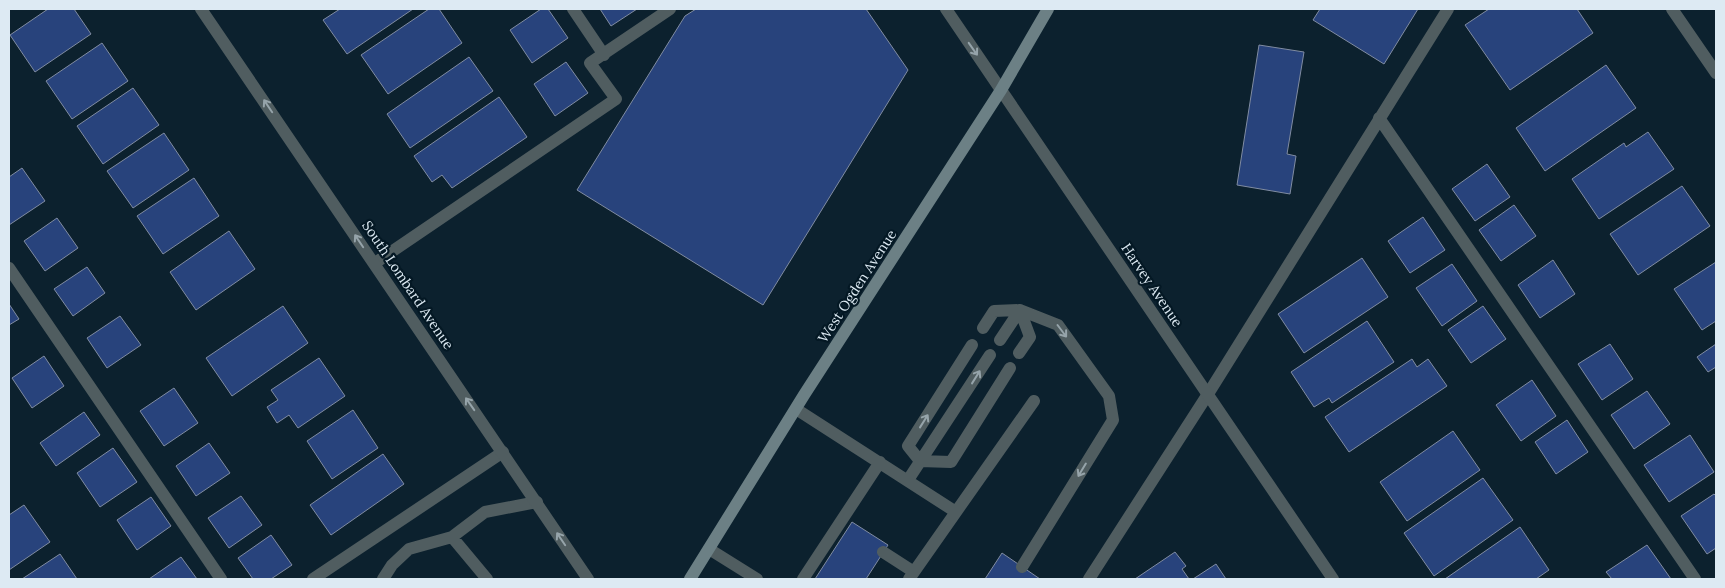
<svg xmlns="http://www.w3.org/2000/svg" width="1725" height="588" viewBox="0 0 1725 588" font-family="Lora,serif">
	<style>
		.building { fill: #28437c; stroke: #808ca2 }
		.lines { fill: none; stroke-linecap: round; stroke-linejoin: round }
		.lane { stroke: #505d60; stroke-width: 12 }
		.street { stroke: #505d60; stroke-width: 12 }
		.secondary { stroke: #6c8085; stroke-width: 12 }
		.oneway { stroke: #96a4aa }
		.labels { text-anchor: middle; stroke-width: 4.5; stroke-linejoin: round; paint-order: stroke }
		.street-label { font-size: 14px; fill: #ddeaf3; stroke: #041824 }
	</style>
	<rect width="100%" height="100%" fill="#0c212e"/>
	<path class="building" d="M48 9H74L91 34 35 72 10 35Z
		M340 9H413L347 54 323 20Z
		M429 9H439L462 43 388 94 361 55Z
		M541 9H548L568 38 532 63 510 30Z
		M600 9H637L611 26Z
		M696 9H866L908 70 763 305 577 190 685 16Z
		M1320 9H1418L1384 64 1313 20Z
		M1489 9H1577L1593 33 1510 90 1465 25Z
		M102 43 128 81 72 119 46 81Z
		M1259 45 1304 52 1287 154 1296 156 1290 194 1237 185Z
		M469 57 493 91 410 148 387 114Z
		M566 62 588 93 555 116 534 84Z
		M1606 65 1636 108 1545 171 1516 128Z
		M133 88 159 125 103 164 77 126Z
		M499 97 527 137 452 188 442 175 432 182 414 156Z
		M1648 132 1674 169 1599 219 1572 179 1624 143 1626 147Z
		M164 133 189 170 133 208 107 171Z
		M1487 164 1510 197 1475 221 1452 189Z
		M22 168 45 201 9 225V177Z
		M194 178 219 216 163 254 137 216Z
		M1682 186 1710 226 1638 275 1610 234Z
		M1514 205 1536 236 1501 261 1479 230Z
		M1423 217 1445 250 1410 273 1388 241Z
		M57 218 78 248 45 271 24 241Z
		M229 231 255 269 196 310 170 272Z
		M1362 258 1388 297 1304 353 1278 314Z
		M1553 260 1575 294 1540 318 1518 285Z
		M1716 262V321L1702 330 1674 289Z
		M1452 264 1477 301 1442 326 1416 288Z
		M87 267 105 293 73 316 54 289Z
		M9 304 19 319 9 325Z
		M283 306 308 343 232 396 206 358Z
		M1483 306 1506 339 1471 363 1448 330Z
		M120 316 141 345 107 368 87 338Z
		M1367 321 1394 362 1332 403 1329 398 1314 407 1291 372Z
		M1610 344 1633 379 1602 400 1578 364Z
		M1716 344V367L1708 372 1697 357Z
		M44 356 64 386 32 408 12 378Z
		M319 358 345 396 298 428 289 415 277 423 267 407 278 400 271 390Z
		M1412 359 1417 367 1428 359 1447 386 1349 452 1325 417Z
		M1532 380 1556 416 1521 441 1496 405Z
		M174 388 198 423 164 446 140 411Z
		M1647 391 1670 424 1634 449 1611 415Z
		M353 410 378 448 332 479 307 441Z
		M84 412 100 435 56 466 40 443Z
		M1567 420 1588 452 1556 474 1535 442Z
		M1453 431 1480 470 1407 521 1380 482Z
		M1690 435 1714 472 1669 502 1644 465Z
		M209 443 230 473 196 496 176 466Z
		M113 448 137 482 100 507 77 473Z
		M383 454 404 484 331 535 310 505Z
		M1483 478 1513 520 1434 576 1404 533Z
		M1714 494 1716 496V548L1707 554 1681 516Z
		M241 496 262 525 229 548 208 518Z
		M151 497 171 526 137 550 117 520Z
		M24 505 50 542 9 570V515Z
		M852 522 888 545 866 579H815Z
		M1520 527 1549 570 1536 579H1445Z
		M271 535 292 565 271 579H253L238 558Z
		M1647 545 1671 579H1612L1606 572Z
		M1175 552 1186 566 1182 569 1189 579H1135Z
		M1002 553 1040 579H985Z
		M60 554 77 579H22Z
		M181 557 197 579H149Z
		M1216 564 1226 579H1193Z"/>
	<g class="lines">
		<path class="lane" d="M573 9 604 55
			M1379 118 1695 579
			M375 263 616 99 590 63 670 9
			M9 268 221 579
			M983 328 994 311 1020 310 1058 325 1109 396 1113 420 1022 567
			M1000 340 1020 310
			M1019 353 1030 337 1020 310
			M796 409 956 512 909 579
			M920 461 951 462 1010 368
			M920 461 908 446 972 345
			M908 480 990 355
			M956 512 1034 401
			M452 537 487 579
			M709 549 757 579
			M883 552 914 572
			M313 579 503 452
			M383 579 392 565 409 549 452 537 485 512 537 502
			M803 579 880 462
			M1089 579 1208 394 1448 9"/>
		<path class="street" d="M201 9 588 579
			M946 9 1333 579
			M1672 9 1716 73"/>
		<path class="secondary" d="M690 579 804 395 1001 90 1048 9"/>
	</g>
	<defs><path id="oneway-shaft" d="M-6 0H5M1.5-3L5.5 0L1.5 3" fill="none" stroke-width="1.6" stroke-linecap="round" stroke-linejoin="round" transform="scale(1.25)"/></defs>
	<g class="oneway">
		<use href="#oneway-shaft" transform="translate(973 49) rotate(55)"/>
		<use href="#oneway-shaft" transform="translate(268 106) rotate(-124)"/>
		<use href="#oneway-shaft" transform="translate(359 241) rotate(-124)"/>
		<use href="#oneway-shaft" transform="translate(1062 331) rotate(53)"/>
		<use href="#oneway-shaft" transform="translate(976 377) rotate(-58)"/>
		<use href="#oneway-shaft" transform="translate(470 404) rotate(-125)"/>
		<use href="#oneway-shaft" transform="translate(924 421) rotate(-58)"/>
		<use href="#oneway-shaft" transform="translate(1082 470) rotate(121)"/>
		<use href="#oneway-shaft" transform="translate(561 539) rotate(-124)"/>
	</g>
	<g class="labels">
		<g class="street-label">
			<text transform="translate(408 285) rotate(56)" y="5">South Lombard Avenue</text>
			<text transform="translate(1152 285) rotate(56)" y="5">Harvey Avenue</text>
			<text transform="translate(857 286) rotate(-57)" y="5">West Ogden Avenue</text>
		</g>
	</g>
	<rect width="1725" height="588" fill="none" stroke="#ddeaf3" stroke-width="20"/>
</svg>
